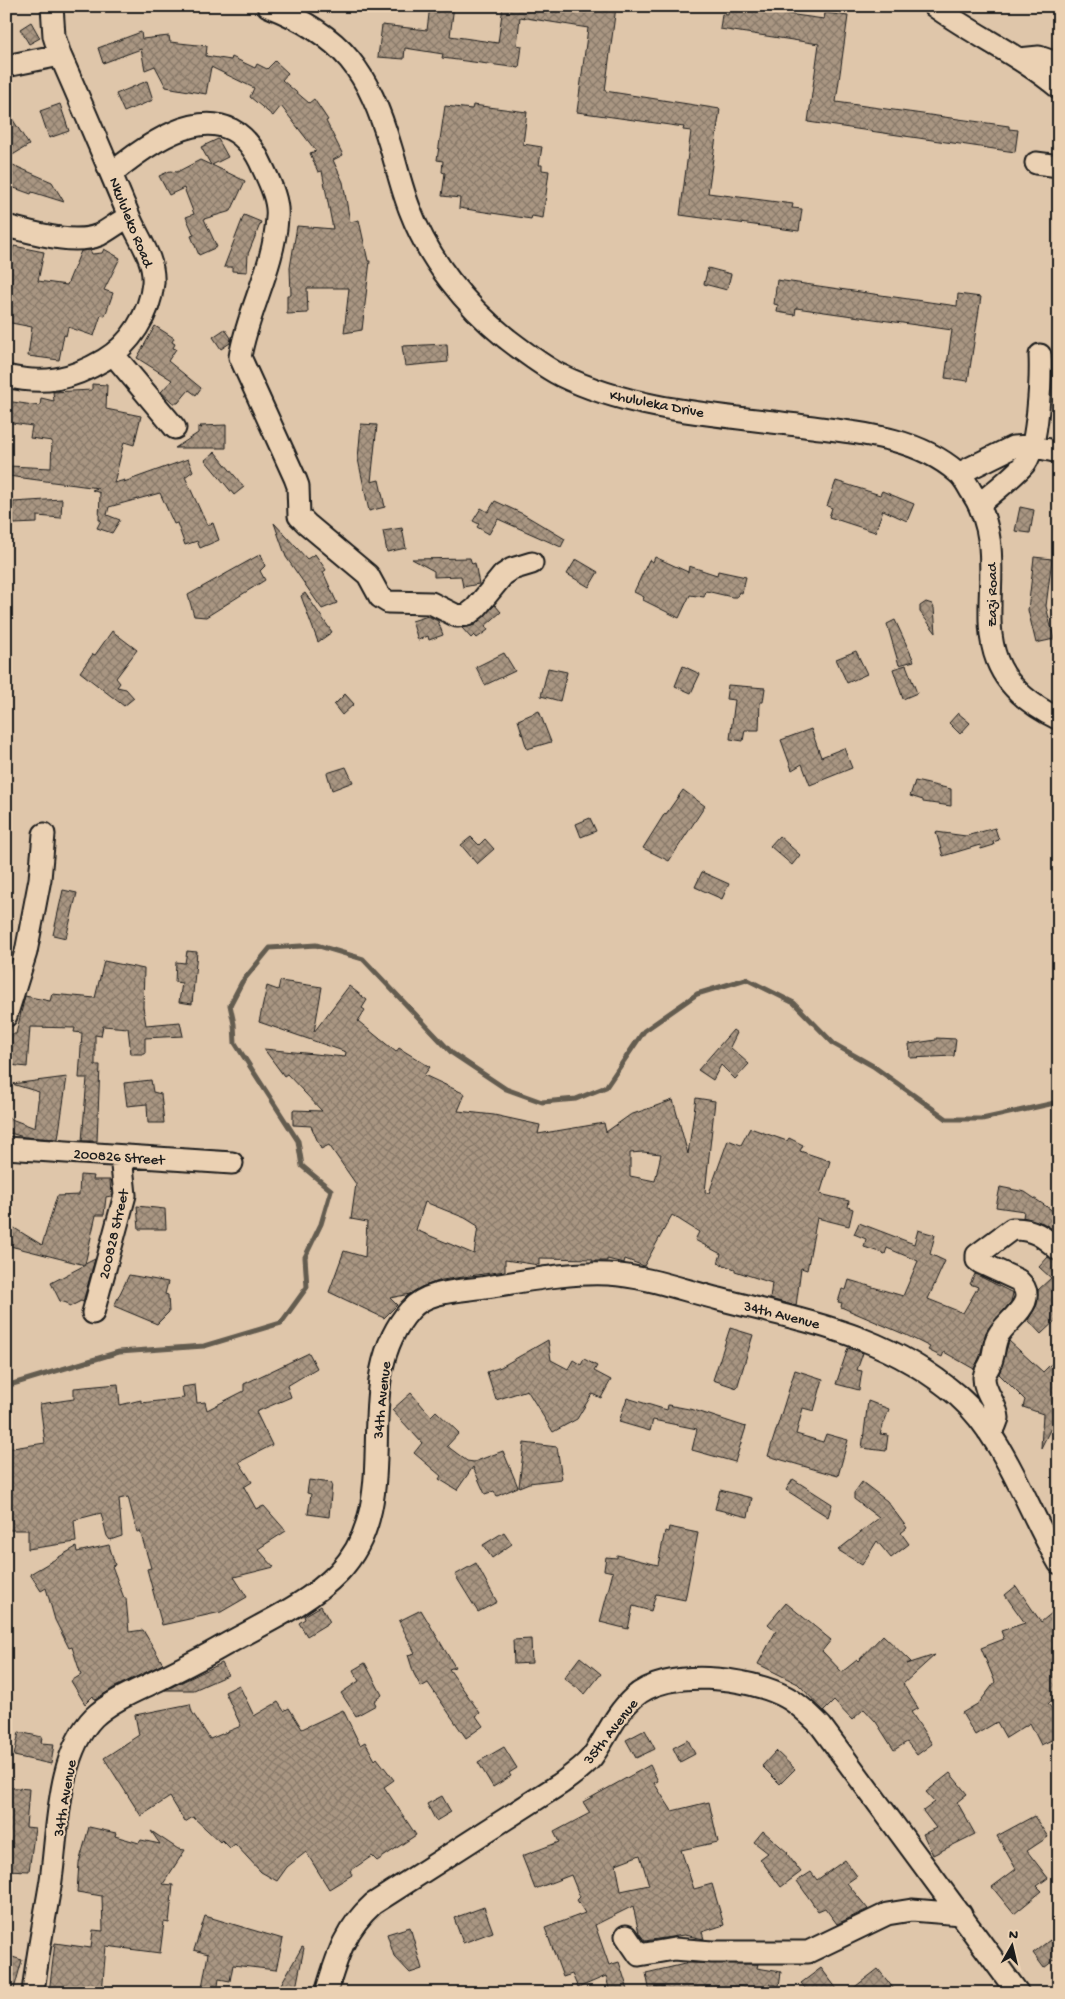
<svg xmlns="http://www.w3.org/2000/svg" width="1065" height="1999" viewBox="0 0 1065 1999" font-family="'Gochi Hand',sans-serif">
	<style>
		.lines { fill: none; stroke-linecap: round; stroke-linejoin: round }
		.stream { stroke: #645b50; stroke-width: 5 }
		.building { fill: url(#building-cross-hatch); stroke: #1c1c1c; fill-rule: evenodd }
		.minor-casing { stroke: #1c1c1c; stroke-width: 25 }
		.minor { stroke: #ebd1b3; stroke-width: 21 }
		.labels { text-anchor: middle; stroke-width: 4; stroke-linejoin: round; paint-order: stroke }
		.street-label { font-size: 15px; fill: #1c1c1c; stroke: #ebd1b3 }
	</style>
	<defs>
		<pattern id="building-cross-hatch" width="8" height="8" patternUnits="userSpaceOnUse" patternTransform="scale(1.25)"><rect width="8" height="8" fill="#a99682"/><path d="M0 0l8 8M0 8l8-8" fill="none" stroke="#897a6a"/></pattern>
	</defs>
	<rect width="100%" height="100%" fill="#dfc6aa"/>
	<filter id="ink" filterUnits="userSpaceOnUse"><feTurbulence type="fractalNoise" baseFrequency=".02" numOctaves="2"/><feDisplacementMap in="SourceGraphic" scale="10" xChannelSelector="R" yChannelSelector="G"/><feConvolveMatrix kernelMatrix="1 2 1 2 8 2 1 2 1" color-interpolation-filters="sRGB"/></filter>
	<g filter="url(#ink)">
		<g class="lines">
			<path class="stream" d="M6 1386 119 1352 204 1346 281 1323 307 1287 305 1257 321 1224 331 1190 302 1166 298 1141 235 1043 234 1024 230 1005 242 982 270 948 316 945 363 959 452 1053 506 1089 542 1102 576 1099 606 1087 644 1031 697 994 746 979 794 1003 834 1044 873 1066 947 1119H982L1059 1102"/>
		</g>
		<path class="building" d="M430 6H454L450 36 498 43 503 6 616 7 605 91 720 109 708 193 793 204 792 208 802 209 799 231 680 215 691 131 683 130 684 127 577 112 588 28 520 17 517 45 522 46 519 68 442 58 443 54 405 48 404 59 378 57 382 25 427 30Z
			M729 6 824 19 825 13 848 16 836 102 1009 126V129L1018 130 1015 152 808 122 819 44 720 29 722 14 728 15Z
			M31 22 40 38 29 44 20 29Z
			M141 32 142 39 169 36 170 42 207 46 206 56 231 60 232 57 255 68 257 64 267 69 275 61 288 73 282 80 309 103 314 99 328 120 326 121 343 155 333 160 343 182 350 222 359 220 368 261H370L362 330 344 333 349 288H307L308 313 287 314V295H291L290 268 297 226 333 229 322 171 318 172 310 153 316 151 281 106 273 116 250 97 254 88 211 67 206 94 166 87 155 66 145 70 141 49 103 63 98 48Z
			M147 81 153 100 124 112 116 94Z
			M60 104 69 131 49 138 40 111Z
			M473 105 527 112 523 144 542 147 539 165H542V170L549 171 543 218 532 216 531 219 459 208 460 198 442 196 445 173 442 172 443 161 437 160 445 106 472 109Z
			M6 109 29 145 6 159Z
			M218 139 228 157 212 165 245 181 231 211 204 219 217 247 199 255 191 236 194 235 186 217 194 214 184 188 169 195 159 176 170 171 177 172 200 160 211 165 201 147Z
			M6 162 52 182 64 202 32 192 31 194 6 185Z
			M244 215 261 222 248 254 247 272 232 271V267H224Z
			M14 246 44 252 38 281 67 285 81 251 90 250 92 254 102 253 104 249 120 258 104 290 113 293 105 316 101 315 94 336 68 327 66 336 64 335 59 360 28 356 32 327 6 322V255L11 256Z
			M708 268 731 274 727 290 704 284Z
			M777 280 957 306 958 294 981 297 968 381 945 378 952 330 796 308 795 315 777 312 778 305 774 304Z
			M155 326 174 338 172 342 175 344 173 348 176 349 168 361 201 388 196 395 189 390 178 403H173L161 392 172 380 137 358Z
			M225 329 231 338 230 343 221 349 213 337Z
			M447 344 448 362 405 366 402 346Z
			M92 384 107 385 106 409 141 416 134 445 124 442 114 483 125 480 124 482 188 459 193 471 185 477 207 525 213 523 219 540 200 548 197 541 185 545 177 523 174 524 160 493 109 507 107 515 120 520 112 533 97 528 101 520H99L100 493 92 490 98 488 8 476 9 466 51 468 52 441 30 438 32 426 6 422V401L40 406 41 398 54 401 53 392 92 390Z
			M361 424 377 425 371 482 379 480 385 507 369 511 358 459Z
			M226 425V448H175L198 433V427L202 428 200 426Z
			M215 452 244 487 234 495 205 460Z
			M836 481 880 495 882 491 914 504 907 521 883 510 875 532 829 517 832 508 827 506Z
			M62 499 61 518 37 516V523L14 524 13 502Z
			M495 501 523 514 565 539 561 547 498 519 489 534 477 527 479 524 473 521 481 508 488 512Z
			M1020 507 1034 510 1030 533 1015 531Z
			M274 523 307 559 315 554 326 570 323 572 337 603 322 609 286 557Z
			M402 528 406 548 387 552 383 531Z
			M261 554 265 566 260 571 265 580 206 617 194 616 188 595Z
			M655 557 688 572 689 566 717 575 718 571 746 577 742 593 739 592 737 597H732L706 591 704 597 690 595 679 618 643 600 644 597 634 592 649 560 653 562Z
			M1034 557 1052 559 1046 606 1054 639 1036 643 1028 610Z
			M470 558 472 564 475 563 479 584 463 587 461 576 434 577V571L412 559Z
			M576 559 598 572 589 587 567 574Z
			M305 593 332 632 318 642 301 596Z
			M926 602 932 604 934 608 936 633 920 612V606Z
			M495 605 501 612 485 626 488 630 477 638 474 635 471 638 462 628 475 625Z
			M428 616 438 621 443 635 429 640 428 636 418 640 412 621Z
			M895 620 914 661 899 665 887 624Z
			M112 631 137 650 116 678 120 683 117 687 126 689 134 698 124 706 80 672 93 654 95 655Z
			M856 651 867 674 847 683 836 659Z
			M504 653 515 671 485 685 476 667Z
			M906 665 917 693 903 699 893 669Z
			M683 666 700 674 691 693 675 686Z
			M548 668 567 672 560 701 541 696Z
			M728 685 765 688 763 702H760L759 730H745L743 741 730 739 735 700 726 699Z
			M345 694 354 704 342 715 334 705Z
			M539 711 551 742 527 749 518 720Z
			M958 713 970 723 960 734 949 723Z
			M811 729 821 757 844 748 852 768 810 785 802 764 792 770 781 740Z
			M346 767 353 782 332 790 327 773Z
			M915 781 951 789V806L923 802V800L910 796Z
			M683 790 705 806 669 861 643 848 665 813 666 814Z
			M590 818 596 831 581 837 576 824Z
			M995 828 999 840 993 842 994 845 981 849 980 845 943 856 936 832 966 836Z
			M779 836 800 855 792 865 770 846Z
			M471 837 479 845 485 839 494 849 477 864 461 845Z
			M702 872 729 884 722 899 695 887Z
			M63 890 77 893 66 938 53 935Z
			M187 951 197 952 192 1004 179 1002 182 983 175 982 176 962 185 963Z
			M104 961 144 969 143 1007 146 1025 180 1022 183 1036 145 1038V1054H131L128 1028 103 1026 101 1036 95 1035V1065H100L97 1141H82L87 1078H79L82 1033 74 1032 75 1028 30 1027 27 1067 10 1065 11 1056 9 1055 12 1034H16L25 996 50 1001 52 994 95 998Z
			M280 981 322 987 314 1032 349 986 367 1000 362 1008 365 1010 358 1021 396 1052 399 1048 430 1067 424 1075 465 1094 458 1111 494 1115 540 1125 538 1134 604 1123 606 1132 630 1115 673 1100 688 1154 696 1098 715 1101 705 1192 709 1193 728 1140 741 1145 750 1128 787 1141 789 1138 803 1145 800 1151 830 1161 820 1194 849 1201 848 1207 853 1209 849 1226 817 1218 807 1270 801 1268 796 1306 770 1299 772 1283 735 1271V1269L718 1263 721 1254 695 1240 699 1232 672 1215 644 1266 625 1259 624 1263 607 1259V1261H592V1259L539 1258V1265L505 1260V1271L442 1280 421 1287 410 1294 390 1298 397 1305 384 1318 329 1292 344 1251 365 1257 367 1222 351 1219 356 1184 329 1145 321 1149 311 1126 293 1125V1110L322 1111 287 1074 284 1076 264 1049 345 1057 346 1052 259 1022 267 986 278 990ZM643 1152 661 1154 655 1181 630 1176V1153ZM425 1202 465 1218 478 1226 474 1254 416 1230Z
			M733 1030 737 1033 730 1047 749 1064 735 1079 721 1065 713 1080 698 1070Z
			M936 1038 956 1039 954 1056 910 1058 909 1044 936 1040Z
			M67 1077 58 1139 24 1137 6 1132V1117L35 1128 39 1092 12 1084Z
			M151 1080 153 1092 161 1094 164 1123H148L147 1104 127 1106 124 1083Z
			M80 1175 94 1176 93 1180H110L111 1196 106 1197 104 1215H96L85 1264 95 1259 83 1302 81 1301 69 1307 67 1303 60 1301 51 1283 85 1265 10 1246 13 1242 6 1239V1223L42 1245 57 1196 79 1195Z
			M1000 1187 1025 1192 1059 1215V1233L1043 1223 1023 1217 1024 1211 996 1207Z
			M137 1206 165 1209 166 1229H139Z
			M859 1223 914 1244 918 1230 935 1235 930 1254 945 1261 928 1299 963 1313 978 1287 970 1284 975 1274 1013 1293 1011 1302 986 1332 980 1356 974 1369 944 1352 942 1357 928 1350 930 1347 906 1335 841 1307 842 1303 838 1302 842 1289 846 1290 849 1280 903 1296 918 1261 887 1248 885 1254 864 1247 866 1239 854 1234Z
			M1048 1257 1059 1262V1317L1041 1334 1028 1320 1037 1305 1038 1290 1051 1278 1039 1267Z
			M129 1275 168 1282 165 1294 168 1295 169 1312 157 1324 114 1306Z
			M730 1328 753 1335 737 1388 713 1380Z
			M548 1340 551 1360 568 1369 573 1360 581 1365 584 1359 597 1366 594 1371 611 1380 601 1398 592 1394 577 1419 553 1432 527 1390 496 1400 487 1372 501 1367Z
			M1009 1341 1043 1372 1059 1356V1412L1041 1448 1043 1414 1023 1407 1025 1400 999 1374Z
			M848 1348 863 1353 857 1370 862 1371 859 1390 836 1384Z
			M309 1353 317 1368 287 1386 291 1397 256 1412 272 1445 239 1462 252 1482 244 1487 256 1509 264 1506 286 1531 258 1549 274 1567 234 1577 247 1597 221 1612 162 1625 147 1569 151 1568 140 1531 137 1532 128 1497 119 1499 122 1536 110 1540 107 1536 101 1513 74 1520 76 1542 28 1549V1530H9L6 1504V1449L45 1443 40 1404 74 1399V1388L118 1384 120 1405 141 1400V1403L184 1398 182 1387 195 1385 197 1403 205 1402 207 1410 244 1391V1384Z
			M795 1370 823 1379 814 1411 803 1408 796 1434 823 1442 826 1434 848 1440 838 1476 768 1456Z
			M411 1393 431 1416 436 1411 459 1433 447 1446 467 1461 474 1462 503 1451 518 1487 497 1496 494 1491 485 1494 473 1467 457 1490 439 1479 441 1476 414 1453 422 1443 392 1410Z
			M627 1398 667 1410 668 1405 694 1410 746 1427 735 1462 692 1450 697 1429 653 1420 650 1431 619 1422Z
			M868 1401 889 1409 880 1434 888 1435 886 1451 862 1448Z
			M524 1443 557 1447 562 1479 529 1483 519 1487Z
			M793 1479 832 1504 828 1517 786 1490Z
			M309 1480 332 1483 329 1517 308 1514 311 1494 307 1493Z
			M862 1482 887 1501 907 1528 901 1533 909 1544 891 1558 877 1541 862 1565 838 1550 879 1518 854 1499V1493Z
			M720 1490 752 1498 748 1517 715 1509Z
			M669 1527 698 1533 685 1600 656 1594 651 1611 633 1606 628 1629 600 1622 613 1572 604 1570 606 1557 617 1558V1555L658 1565 665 1531 668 1532Z
			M504 1532 512 1544 492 1558 483 1545Z
			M109 1545 115 1565 112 1566 124 1598H126L129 1632 143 1630 163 1664 115 1687 95 1700 93 1696 85 1704 71 1681 81 1675 72 1647 69 1648 55 1620 46 1588 41 1591 30 1574 76 1547 77 1552Z
			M476 1563 497 1602 478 1612 455 1575Z
			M1016 1586 1041 1622 1059 1607V1694L1048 1704 1059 1717V1724L1052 1730 1056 1738 1041 1745 1030 1723 1006 1738 997 1722 975 1735 962 1713 979 1703 995 1682 981 1648 1004 1639 1001 1631 1025 1623 1005 1595Z
			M786 1603 831 1640 822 1651 842 1672 857 1660 858 1661 883 1635 911 1662 907 1664 935 1655 903 1684 918 1708 911 1712 932 1744 917 1755 907 1742 894 1750 876 1722 864 1709 852 1720 834 1701 824 1711 798 1684 758 1664 776 1631 768 1624Z
			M321 1606 330 1622 307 1636 299 1623 305 1619 304 1616Z
			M421 1610 455 1667 449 1669 480 1713 476 1716 483 1726 466 1738 428 1683 421 1687 414 1674 408 1655 415 1653 399 1621Z
			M531 1639 532 1663 514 1664 513 1640Z
			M580 1657 601 1674 585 1694 564 1678Z
			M222 1663 228 1675 194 1690H165Z
			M365 1663 382 1695 374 1701 376 1705 356 1716 341 1693 359 1681 353 1670Z
			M239 1685 254 1716 278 1702 284 1711 289 1708 302 1729 343 1710 360 1745 365 1742 375 1760 377 1758 394 1780 384 1787 416 1835 377 1861 372 1856 350 1871 352 1875 329 1889 306 1852 287 1867 277 1881 261 1872 235 1844 230 1848 222 1840 220 1842 193 1817 185 1822 170 1797 141 1816 104 1758 139 1735 135 1715 190 1704 192 1712 210 1739 241 1726 225 1692Z
			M645 1730 655 1749 636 1758 626 1740Z
			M19 1732 42 1737 41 1743 54 1744 51 1764 14 1756Z
			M688 1740 695 1754 680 1762 673 1748Z
			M504 1747 517 1768 509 1773 511 1776 493 1787 478 1762Z
			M776 1751 795 1769 780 1784 762 1766Z
			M650 1765 658 1781 654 1783 672 1811 709 1802 718 1842 681 1850 694 1889 712 1884 724 1925 702 1932 704 1939 684 1935 645 1941 639 1933 633 1906 595 1925 609 1965 619 1962 629 1993H610L606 1976 578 1988 572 1974 563 1977 545 1928 585 1913 577 1900 580 1897 571 1875 535 1889 522 1856 559 1842 554 1832 590 1813 583 1802ZM640 1855 649 1885 621 1891 616 1864Z
			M950 1773 967 1794 957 1802 975 1834 933 1855 923 1834 936 1828 923 1811 935 1802 926 1792Z
			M6 1787 29 1789 26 1827 35 1828 29 1871 6 1870Z
			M442 1796 451 1812 436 1821 427 1804Z
			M1034 1816 1048 1837 1027 1851 1048 1878 1037 1886 1042 1891 1014 1914 992 1887 1016 1869 997 1836Z
			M89 1827 116 1833 115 1836 139 1843 141 1840 160 1844 151 1831 178 1849 185 1850 163 1884 173 1885 169 1923 164 1922 160 1953 106 1946 102 1993H49L55 1943 91 1948 93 1930 103 1931 102 1896 77 1892 79 1863Z
			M763 1831 788 1853 787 1854 801 1872 781 1887 760 1859 768 1853 754 1842Z
			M845 1860 857 1876 847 1883 868 1909 837 1924 825 1908 818 1911 797 1881 811 1872 817 1880Z
			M484 1907 493 1932 463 1943 454 1918Z
			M205 1916 283 1939 276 1970 233 1965 230 1981 219 1979 217 1993H201L208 1954 194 1950Z
			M410 1927 422 1969 410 1973 394 1956 387 1934Z
			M1050 1940 1059 1952V1956L1044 1968 1033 1953Z
			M302 1947 304 1948 295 1993H276Z
			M6 1955 22 1960 13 1993H6Z
			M689 1963 758 1964 757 1968 781 1972 779 1986 769 1984 768 1992 741 1987H721L707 1993H650L646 1973Z
			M821 1968 840 1993H809L801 1983Z
			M878 1969 897 1993H847Z"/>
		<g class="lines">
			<g class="minor-casing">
				<path id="minor" d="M268 6C344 36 368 71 391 148 397 168 402 190 410 210 429 260 465 305 506 338 523 351 541 365 560 375 635 412 724 415 805 426 857 433 915 436 957 472 963 476 967 484 971 491 1025 572 938 661 1059 719
					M934 6C974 35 1021 56 1059 88
					M1019 59 1039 57 1059 64
					M6 66 60 55
					M1036 163 1059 166
					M112 173C158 135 229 88 263 168 270 183 279 201 277 218 274 267 248 310 240 357L295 478 298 486 299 516 307 524 368 575 380 597 388 602 431 603 457 616 467 615 476 608 503 575 512 569 532 563
					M6 226C31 232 74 246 99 235 109 230 118 222 129 217
					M113 354 175 428
					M6 376C44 385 70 380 104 360 130 345 150 314 153 283 155 258 137 237 129 216 106 162 84 109 60 55L54 36 52 6
					M960 473 1013 447 1031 446 1059 452
					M980 504C992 493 1017 474 1026 462 1038 444 1041 378 1040 355
					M6 1016 26 952 40 879 44 834
					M6 1148 232 1163
					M93 1313 125 1195 121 1156
					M988 1431 995 1426 998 1418C997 1404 984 1392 984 1378 984 1373 988 1369 990 1364 995 1355 993 1343 999 1334 1009 1318 1041 1301 1018 1280L981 1263 977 1260V1255L1012 1229C1033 1228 1044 1237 1059 1250
					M626 1936 639 1955 674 1949 712 1952H808L887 1914 912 1910 961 1914
					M33 1993C37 1955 45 1918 51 1880 58 1830 57 1754 94 1717 110 1702 131 1693 150 1684 174 1672 199 1660 223 1646 262 1624 307 1605 339 1572 409 1499 345 1383 410 1310 427 1290 461 1291 486 1287 526 1281 567 1272 608 1274 645 1276 683 1290 719 1299 808 1322 886 1334 958 1396 1004 1436 1028 1511 1059 1563
					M326 1993C337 1957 344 1930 373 1904L560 1784C571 1776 583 1768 592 1757 606 1738 615 1714 633 1698 666 1667 749 1677 786 1697 799 1704 810 1715 821 1726L1018 1993"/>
			</g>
			<use href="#minor" class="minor"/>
		</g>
	</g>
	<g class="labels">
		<g class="street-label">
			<text transform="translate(132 222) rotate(68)" y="5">Nkululeko Road</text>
			<text transform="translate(657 403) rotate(11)" y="5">Khululeka Drive</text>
			<text transform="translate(991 595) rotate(-90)" y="5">Zazi Road</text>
			<text transform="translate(119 1156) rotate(4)" y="5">200826 Street</text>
			<text transform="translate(113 1234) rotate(-77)" y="5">200828 Street</text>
			<text transform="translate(782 1314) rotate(14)" y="5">34th Avenue</text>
			<text transform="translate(381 1400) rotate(-84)" y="5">34th Avenue</text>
			<text transform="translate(610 1731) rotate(-52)" y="5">35th Avenue</text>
			<text transform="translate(64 1798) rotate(-80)" y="5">34th Avenue</text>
		</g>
	</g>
	<rect width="1065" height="1999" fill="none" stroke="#ebd1b3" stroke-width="25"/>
	<rect x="12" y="12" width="1040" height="1974" fill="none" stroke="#1c1c1c" stroke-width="2" filter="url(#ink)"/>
	<g transform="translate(1012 1946) rotate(8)" stroke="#ebd1b3" stroke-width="4" paint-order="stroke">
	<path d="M0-4L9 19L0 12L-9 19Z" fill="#1c1c1c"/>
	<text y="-8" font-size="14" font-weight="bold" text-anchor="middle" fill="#1c1c1c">N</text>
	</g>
</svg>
